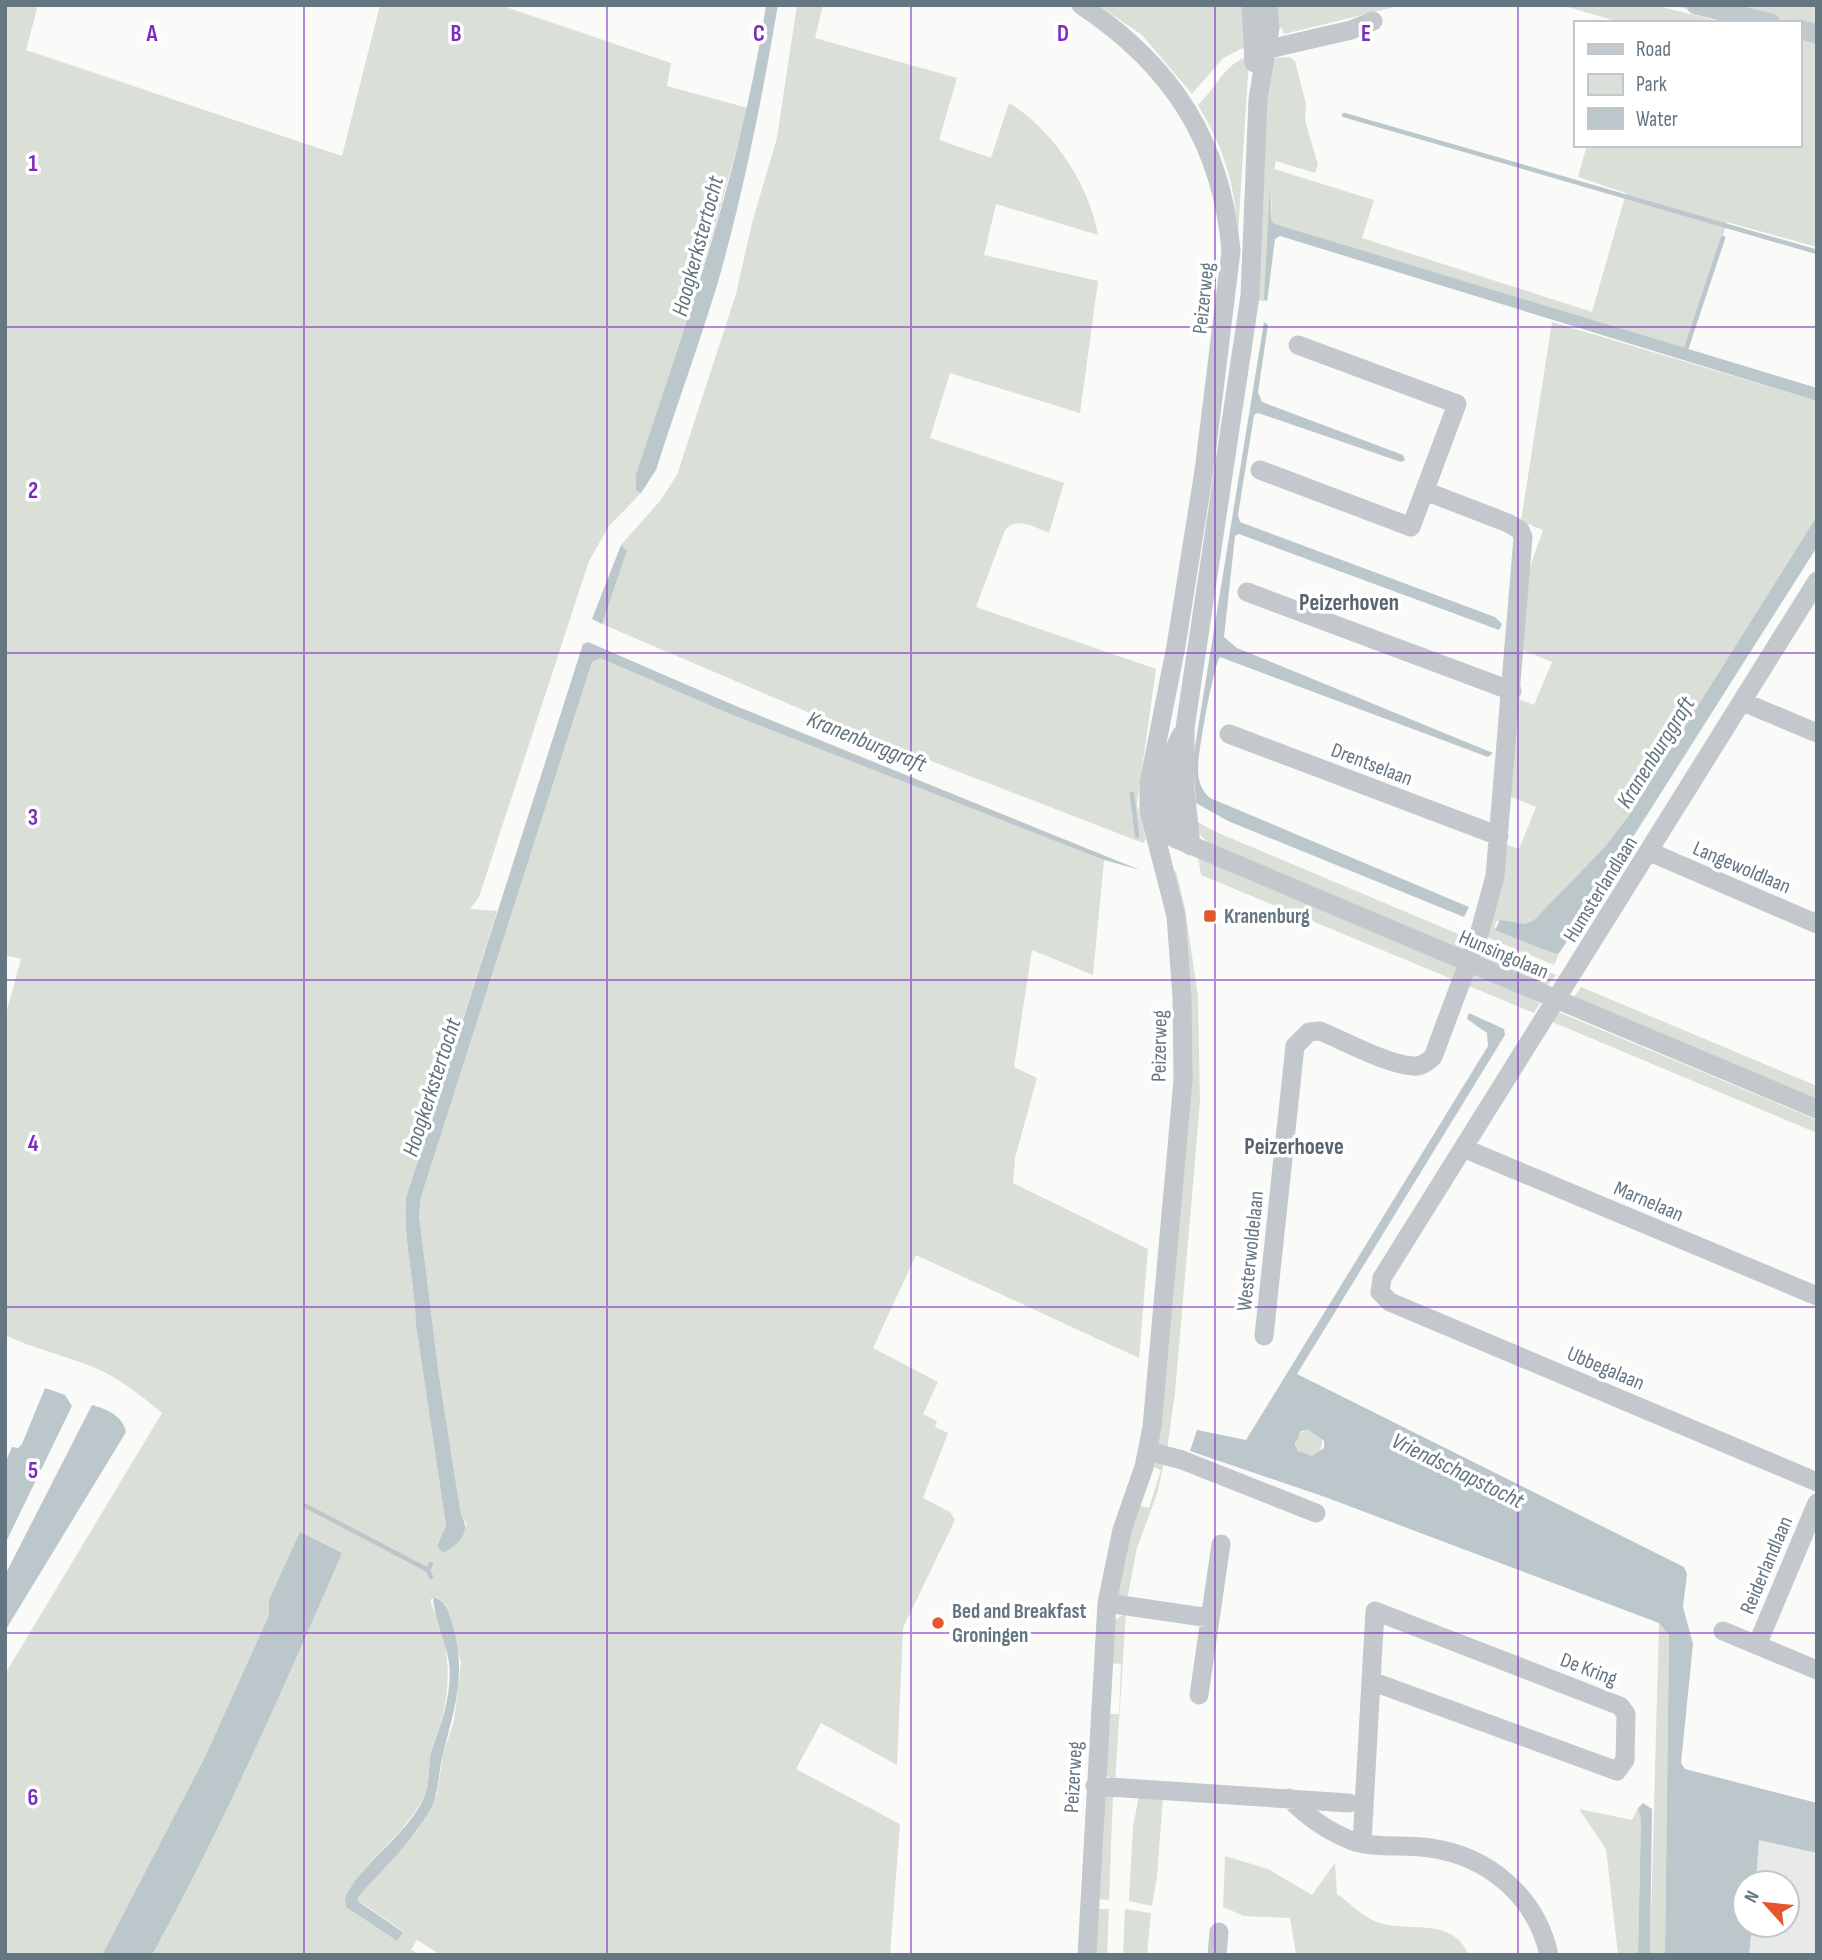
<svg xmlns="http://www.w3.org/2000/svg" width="1822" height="1960" viewBox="0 0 1822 1960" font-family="'Sofia Sans Condensed',sans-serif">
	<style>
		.built { fill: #e8e9e9 }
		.green { fill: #dadfd7; fill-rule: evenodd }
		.water { fill: #bbc7cb; fill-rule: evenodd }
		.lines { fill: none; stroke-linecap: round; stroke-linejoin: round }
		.stream { stroke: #bbc7cb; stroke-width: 4.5 }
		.minor { stroke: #c3c8cc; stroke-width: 19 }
		.grid { fill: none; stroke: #7b2cbf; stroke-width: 2; stroke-opacity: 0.55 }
		.poi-dot { fill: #e4572e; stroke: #fff; stroke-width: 2.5 }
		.labels { text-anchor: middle; stroke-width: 7; stroke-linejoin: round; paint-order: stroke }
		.street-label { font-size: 21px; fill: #657683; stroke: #fff }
		.poi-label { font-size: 21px; font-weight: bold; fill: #657683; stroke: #fff; text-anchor: start }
		.water-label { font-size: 23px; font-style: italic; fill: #60757c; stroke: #fff }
		.neighbourhood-label { font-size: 23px; font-weight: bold; fill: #57646e; stroke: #fff }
		.grid-label { font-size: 23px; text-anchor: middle; font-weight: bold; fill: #7b2cbf; stroke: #fff; stroke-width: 7; stroke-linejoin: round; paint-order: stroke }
	</style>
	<rect width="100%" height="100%" fill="#fafaf8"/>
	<path class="built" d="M1759 1840 1817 1853V1955H1749L1752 1925H1787V1883H1756Z"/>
	<path class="green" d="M5 5H38L26 50 342 156 380 5H500L671 63 667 86 748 108 641 493 609 526 589 561 479 897 470 909 497 911 406 1198C403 1241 415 1282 416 1325L446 1526 437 1546 443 1553 467 1524 461 1515 439 1376 419 1215 421 1197 592 662 600 658 730 714 1104 860 1093 975 1032 950 1014 1067 1037 1078 1015 1158 1013 1183 1148 1249 1139 1358 916 1255 873 1348 938 1382 923 1414 937 1421 935 1427 948 1433 923 1498 950 1512 955 1520 903 1628 897 1765 821 1723 796 1769 900 1824 890 1955H441L417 1940 411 1950 420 1955H152C224 1825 283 1690 341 1553L269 1600V1615L205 1757 102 1955H5V1674L162 1413C140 1395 120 1378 93 1367 64 1355 34 1349 5 1335V1018L21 959 5 955ZM437 1597 446 1605 461 1663 454 1721 443 1754 437 1794 417 1831 358 1897 359 1901 403 1931 397 1941 346 1907C350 1875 385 1850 405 1825 413 1815 424 1801 427 1788 430 1774 428 1759 433 1745 452 1698 454 1651 431 1604V1599Z
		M797 5H823L815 38 957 78 939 140 991 158 1009 103C1053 130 1089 184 1098 235L996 204 984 255 1098 281 1080 413 950 373 930 438 1064 483 1049 533C1034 527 1018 516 1005 530L976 607 1156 669 1137 804 1146 839 1143 843 838 725 602 624 627 551 621 545 660 501 677 475 736 294 752 223 777 138Z
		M1098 5H1246L1247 46 1223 58 1192 94 1142 35Z
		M1248 5H1403L1284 34 1282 28 1264 31Z
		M1561 5H1653L1727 23H1623Z
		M1672 5H1817V247L1727 222 1688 350 1275 224 1271 220 1272 189 1265 301 1256 300 1267 72 1275 58 1289 57 1295 61 1306 104 1305 120 1318 165 1315 173 1276 161 1274 169 1374 200 1362 238 1592 312 1626 193 1578 177 1587 145H1799V23H1737Z
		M1244 58H1249L1238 234C1234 181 1225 151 1198 105 1215 89 1223 67 1244 58Z
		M1552 322 1817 401V516L1630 814 1603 849 1534 920 1525 924 1497 921 1494 927 1554 954 1560 952 1554 965 1484 936 1505 844 1519 849 1536 807 1509 796 1518 699 1534 705 1552 662 1520 649 1528 573 1543 530 1521 521Z
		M1192 819 1216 832 1556 975 1547 986 1209 843 1198 833Z
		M1198 857 1529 997 1540 1003 1534 1013 1201 875Z
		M1176 871 1185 909 1198 996 1200 1102 1175 1393 1167 1449 1158 1444 1188 1082 1173 872Z
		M1581 987 1817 1086V1099L1574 997Z
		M1556 1011 1817 1120V1133L1550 1021Z
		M1296 1443a13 13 0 1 1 26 0a13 13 0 1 1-26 0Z
		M1165 1458 1157 1494 1137 1548 1127 1600 1118 1596 1126 1540 1138 1505 1149 1508 1161 1470 1150 1466 1152 1462Z
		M1126 1613 1115 1782 1104 1774 1106 1714H1119L1121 1664 1109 1663 1113 1621Z
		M1659 1623 1669 1635 1665 1955H1650Z
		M1113 1795 1109 1900 1096 1899 1105 1796Z
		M1139 1796 1163 1797 1157 1877 1152 1906 1129 1901 1133 1827Z
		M1638 1808 1641 1819 1638 1955H1618L1606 1849 1579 1809 1632 1820Z
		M1225 1856 1268 1869 1312 1895 1335 1863 1337 1894C1349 1902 1364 1918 1377 1922 1410 1934 1451 1915 1469 1955H1296L1290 1918 1244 1916 1223 1907Z
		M1095 1909H1109L1107 1955H1093Z
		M1125 1909 1151 1913 1147 1955H1123Z"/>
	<path class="water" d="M766 5H778C762 98 744 191 718 282 699 345 676 407 656 470L641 493 636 490V475C687 321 742 167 766 5Z
		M1270 188 1271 220 1275 224 1817 388V401L1280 236 1275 239 1267 302 1264 299Z
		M1264 322 1268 325 1258 392 1262 402 1403 455 1405 460 1401 462 1258 413 1254 415 1238 515 1240 522 1495 617 1502 624 1499 630 1239 534 1235 536 1224 637 1237 648 1493 753 1488 757 1220 657C1213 667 1198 753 1198 769 1198 781 1201 790 1210 798L1469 907 1464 917 1228 821 1196 803 1193 759Z
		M1817 516V547L1560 952 1555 954 1495 930 1500 920 1525 924 1534 920 1603 849 1630 814Z
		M621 545 627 551 602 624 592 619Z
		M588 642 736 706 1140 870 1104 860 730 714 600 658 592 662 421 1197 419 1215 439 1376 461 1515C472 1532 458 1545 443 1553L437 1546 446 1526 416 1325C415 1282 403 1241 406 1198L583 644Z
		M1469 1013 1504 1029 1505 1035 1297 1374 1684 1567 1687 1574 1683 1607 1693 1644 1681 1763 1685 1769 1817 1803V1853L1759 1840 1756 1883H1745V1925H1752L1749 1955H1665L1669 1635 1659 1623 1325 1497 1190 1451 1197 1430 1246 1440 1488 1046 1487 1033 1467 1019ZM1309 1430 1324 1441V1448L1312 1456 1298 1451 1295 1444 1301 1431Z
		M45 1388 65 1395 72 1406 5 1544V1463L12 1447 18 1448 22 1444Z
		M92 1405C107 1409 123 1416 126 1432L5 1631V1575Z
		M300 1532 342 1553C283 1689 224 1825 152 1955H102L205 1757 269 1615V1600Z
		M434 1597C447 1601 449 1614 453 1626 467 1677 454 1709 442 1758 438 1776 439 1793 430 1810 411 1843 383 1869 358 1897L359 1902 403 1932 397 1941 346 1907 345 1899C361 1860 417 1830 427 1788 430 1774 428 1759 433 1746 443 1720 454 1686 448 1657 446 1645 430 1603 434 1597Z
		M1643 1803 1652 1809 1650 1955H1638L1641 1819 1638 1808Z"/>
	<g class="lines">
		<path class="stream" d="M1344 115 1817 252
			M1684 355 1723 238
			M1132 794 1137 836
			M306 1506 428 1570
			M431 1564 428 1570 431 1577"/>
		<path class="minor" d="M1081 5C1172 65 1222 143 1231 251L1204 471 1176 646 1149 783V811L1176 916 1182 997 1183 1080 1152 1427 1144 1467 1122 1530 1107 1603 1087 1955
			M1251 5 1254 63
			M1696 5 1771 23
			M1799 29 1817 34
			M1256 52 1351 30 1373 21
			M1260 470 1411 527 1457 404 1298 345
			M1817 581 1382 1278 1380 1292 1390 1302 1817 1482
			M1247 592 1512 691
			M1743 702 1817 733
			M1229 734 1499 836
			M1181 735C1164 768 1164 803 1174 838L1817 1109
			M1191 846 1185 789V728L1250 296 1258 99 1270 28 1268 5
			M1650 852 1817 924
			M1463 1148 1817 1296
			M1264 1336 1295 1046 1309 1032 1320 1031C1345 1041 1388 1065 1414 1066 1422 1067 1427 1062 1433 1057L1480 931 1495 876 1523 537 1520 530 1508 523 1425 491
			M1148 1451 1182 1460 1316 1513
			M1107 1603 1210 1618
			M1375 1611 1620 1706 1626 1714 1625 1760 1617 1771 1371 1681Z
			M1723 1631 1817 1670
			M1757 1645 1817 1503
			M1199 1695 1221 1544
			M1095 1786 1349 1803
			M1289 1798C1307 1817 1326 1830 1350 1840 1374 1849 1405 1844 1430 1848 1488 1856 1536 1896 1549 1955
			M1362 1843 1371 1681
			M1217 1955 1219 1932"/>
	</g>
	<path class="grid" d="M304 5V1955M607 5V1955M911 5V1955M1215 5V1955M1518 5V1955M5 327H1817M5 653H1817M5 980H1817M5 1307H1817M5 1633H1817"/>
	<g class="poi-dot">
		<rect x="1203" y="909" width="14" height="14" rx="3.5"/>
		<circle cx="938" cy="1623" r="7"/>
	</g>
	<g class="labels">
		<g class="street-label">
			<text transform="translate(1203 298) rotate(-84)" y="7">Peizerweg</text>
			<text transform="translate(1372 764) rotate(21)" y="7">Drentselaan</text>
			<text transform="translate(1742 867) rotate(23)" y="7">Langewoldlaan</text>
			<text transform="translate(1600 889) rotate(-58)" y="7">Humsterlandlaan</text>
			<text transform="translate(1504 954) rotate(23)" y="7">Hunsingolaan</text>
			<text transform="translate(1159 1046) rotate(-89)" y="7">Peizerweg</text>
			<text transform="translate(1649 1201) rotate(23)" y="7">Marnelaan</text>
			<text transform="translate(1250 1251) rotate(-84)" y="7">Westerwoldelaan</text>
			<text transform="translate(1606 1368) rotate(23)" y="7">Ubbegalaan</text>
			<text transform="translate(1766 1565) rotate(-67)" y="7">Reiderlandlaan</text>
			<text transform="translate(1589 1669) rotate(21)" y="7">De Kring</text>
			<text transform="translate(1073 1777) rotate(-87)" y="7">Peizerweg</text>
		</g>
		<g class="poi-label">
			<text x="1224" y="923">Kranenburg</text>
			<text x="952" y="1618">Bed and Breakfast<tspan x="952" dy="24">Groningen</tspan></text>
		</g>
		<g class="water-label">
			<text transform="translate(697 246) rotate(-75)" y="8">Hoogkerkstertocht</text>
			<text transform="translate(867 741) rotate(22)" y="8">Kranenburggraft</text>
			<text transform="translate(1655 752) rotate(-58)" y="8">Kranenburggraft</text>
			<text transform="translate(431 1087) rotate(-72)" y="8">Hoogkerkstertocht</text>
			<text transform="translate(1458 1470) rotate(26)" y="8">Vriendschapstocht</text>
		</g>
		<g class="neighbourhood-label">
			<text x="1349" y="610">Peizerhoven</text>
			<text x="1294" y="1154">Peizerhoeve</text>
		</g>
	</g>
	<g class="grid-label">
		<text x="152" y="41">A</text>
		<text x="456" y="41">B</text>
		<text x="759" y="41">C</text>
		<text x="1063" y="41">D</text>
		<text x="1366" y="41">E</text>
		<text x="33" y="171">1</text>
		<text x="33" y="498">2</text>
		<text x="33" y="825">3</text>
		<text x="33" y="1151">4</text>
		<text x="33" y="1478">5</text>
		<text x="33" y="1805">6</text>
	</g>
	<rect width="1822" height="1960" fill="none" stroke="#657683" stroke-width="14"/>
	<rect x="1574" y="21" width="228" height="126" fill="#ffffff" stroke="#c1c8cd" stroke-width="2"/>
	<rect x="1588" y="44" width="35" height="10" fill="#c3c8cc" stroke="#c1c8cd" stroke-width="2"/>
	<text x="1636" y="56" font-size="21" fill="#657683">Road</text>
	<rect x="1588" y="74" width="35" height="21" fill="#dadfd7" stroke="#c1c8cd" stroke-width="2"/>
	<text x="1636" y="91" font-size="21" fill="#657683">Park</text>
	<rect x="1588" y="108" width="35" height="21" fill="#bbc7cb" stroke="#c1c8cd" stroke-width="2"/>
	<text x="1636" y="126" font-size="21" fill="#657683">Water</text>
	<g transform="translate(1766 1904) rotate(297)"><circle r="33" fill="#ffffff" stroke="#c1c8cd" stroke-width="2"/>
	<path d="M0-5L12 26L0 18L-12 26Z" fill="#e4572e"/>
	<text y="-10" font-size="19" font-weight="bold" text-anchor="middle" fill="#657683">N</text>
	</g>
</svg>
